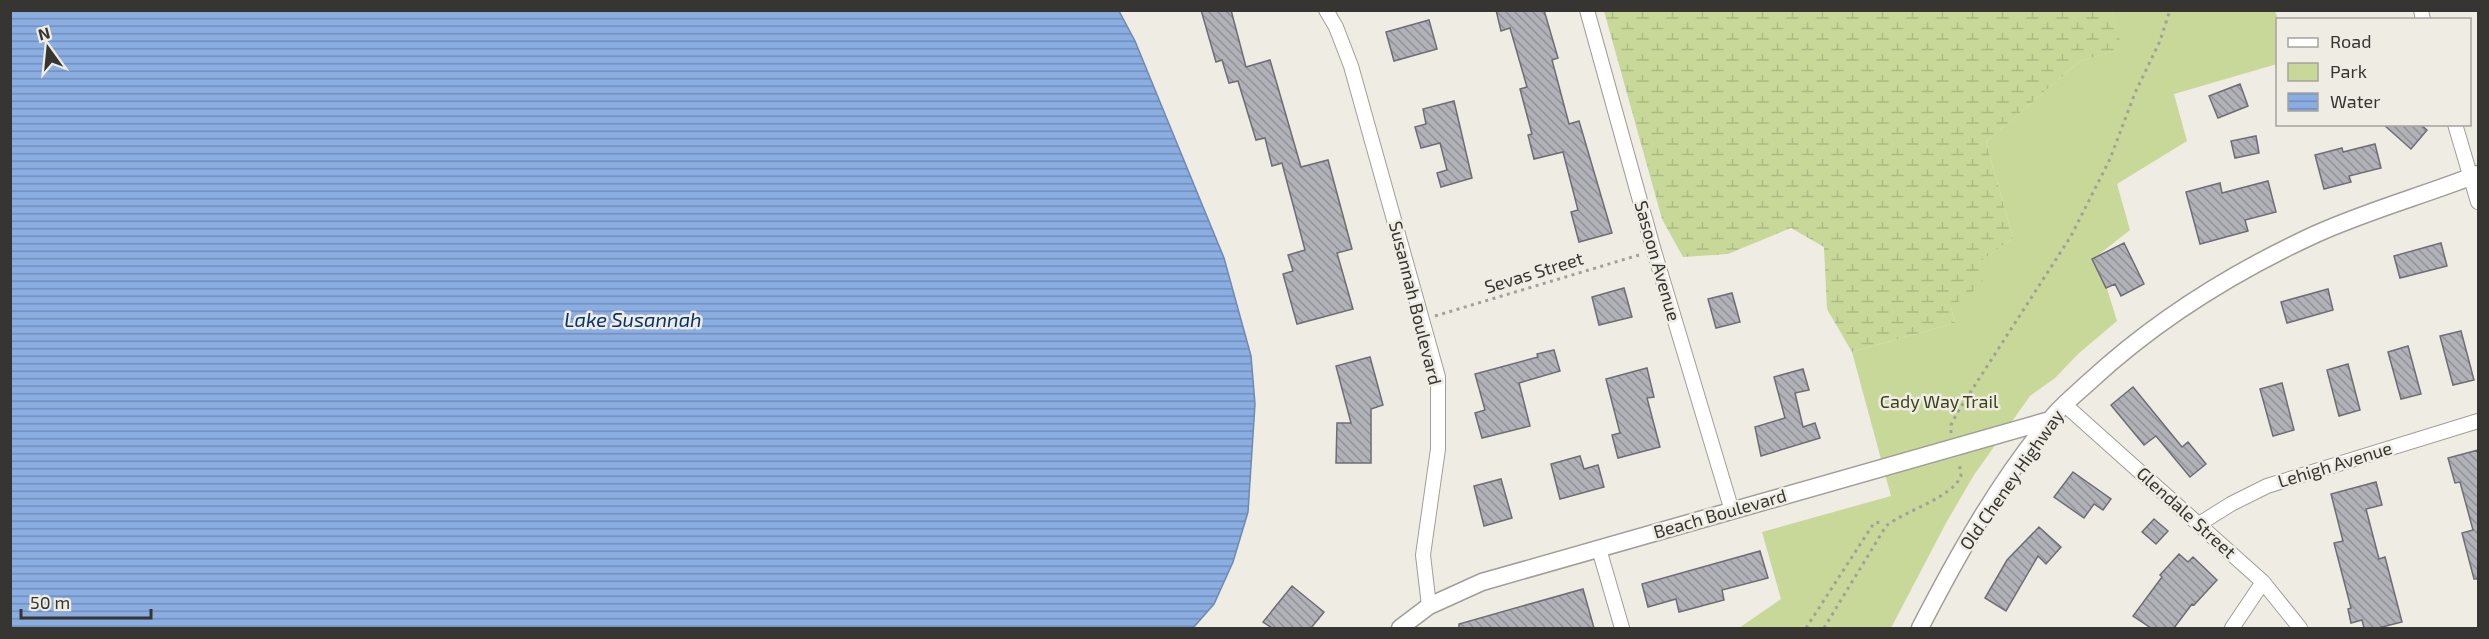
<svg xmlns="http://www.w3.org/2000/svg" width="2489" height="639" viewBox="0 0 2489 639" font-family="'Exo 2',sans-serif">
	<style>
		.green { fill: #c8d898 }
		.wetland { fill: url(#wetland-marsh) }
		.water { fill: url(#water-rules); stroke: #7189ad; stroke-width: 1.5 }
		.building { fill: url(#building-back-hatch); stroke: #6e6d74; stroke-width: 1.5 }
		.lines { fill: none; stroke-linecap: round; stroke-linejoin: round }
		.minor-casing { stroke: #a19e97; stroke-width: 16 }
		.tertiary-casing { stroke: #a19e97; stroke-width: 19 }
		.path { stroke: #a3a09a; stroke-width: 3; stroke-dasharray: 3 4.5; stroke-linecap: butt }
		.minor { stroke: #fff; stroke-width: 14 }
		.tertiary { stroke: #fff; stroke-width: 16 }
		.labels { text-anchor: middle; stroke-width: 5; stroke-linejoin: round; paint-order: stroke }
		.street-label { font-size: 18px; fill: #373532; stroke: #efece4 }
		.park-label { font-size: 18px; fill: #3c4617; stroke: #efece4 }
		.water-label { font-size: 20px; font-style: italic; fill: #063371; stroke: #efece4 }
	</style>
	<defs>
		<pattern id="wetland-marsh" width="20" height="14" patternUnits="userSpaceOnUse" patternTransform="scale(1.5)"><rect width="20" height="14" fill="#c8d898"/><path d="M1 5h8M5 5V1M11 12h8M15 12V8" fill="none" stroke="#acba83"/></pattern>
		<pattern id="water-rules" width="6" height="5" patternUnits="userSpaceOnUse" patternTransform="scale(1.5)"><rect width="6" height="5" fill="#8aade2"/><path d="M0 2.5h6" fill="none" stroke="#728eb8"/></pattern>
		<pattern id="building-back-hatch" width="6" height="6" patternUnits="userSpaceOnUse" patternTransform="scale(1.5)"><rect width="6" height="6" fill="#b1b1b8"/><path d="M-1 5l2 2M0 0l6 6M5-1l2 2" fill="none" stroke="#919196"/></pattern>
	</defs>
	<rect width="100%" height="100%" fill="#efece4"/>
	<path class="green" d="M2112 11H2275L2278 19 2277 64 2174 94 2187 141 2117 184 2130 230 2097 256 2117 321 2078 354 2055 378 2030 396 1974 475 1946 523 1891 628H1739L1781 599 1762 532 1891 496 1852 352 1955 323 1951 307 1978 263 2013 238 1986 142 2080 61 2121 49Z"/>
	<path class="wetland" d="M1604 11H2112L2122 49 2080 61 1986 142 2013 238 1978 263 1983 284 1951 307 1955 323 1852 352 1827 309 1824 247 1791 228 1728 254 1683 257 1662 219Z"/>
	<path class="water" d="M10 11H1119L1135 41 1224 258 1251 356 1255 404 1248 512 1233 562 1214 604 1193 628H11Z"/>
	<path class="building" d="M1201 10H1231L1246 67 1270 60 1301 167 1328 160 1352 249 1337 253 1353 309 1297 324 1283 274 1293 271 1288 255 1305 250 1282 163 1272 166 1265 138 1256 140 1238 81 1229 83 1222 60 1216 62Z
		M1496 10H1544L1558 58 1552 60 1569 124 1579 121 1612 233 1579 242 1571 212 1578 210 1563 152 1534 159 1528 135 1532 134 1520 89 1527 87 1510 28 1501 31Z
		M1429 20 1437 49 1394 61 1386 32Z
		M2240 84 2248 106 2218 118 2209 96Z
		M1454 101 1472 178 1441 187 1437 173 1447 170 1440 143 1421 148 1415 127 1426 124 1423 109Z
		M2383 124H2420L2427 130 2411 149Z
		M2256 136 2259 153 2235 158 2231 141Z
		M2375 144 2381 168 2349 176 2351 182 2324 189 2315 155 2342 148 2343 152Z
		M2268 181 2276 212 2245 220 2248 231 2200 244 2186 192 2220 183 2222 193Z
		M2124 243 2144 284 2121 296 2115 284 2106 288 2092 259Z
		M2441 243 2447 266 2400 278 2394 256Z
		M1624 288 1632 317 1599 325 1592 297Z
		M2328 289 2333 310 2287 323 2281 302Z
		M1732 293 1740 322 1716 328 1708 299Z
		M2461 331 2474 380 2453 385 2440 336Z
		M2408 346 2421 394 2401 399 2388 352Z
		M1554 350 1560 371 1519 383 1530 426 1482 438 1475 413 1485 410 1475 374 1538 357 1537 354Z
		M1370 357 1383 405 1371 409V463H1336L1337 423H1351L1336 366Z
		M2348 364 2360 410 2339 416 2327 370Z
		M1647 368 1654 397 1647 398 1660 447 1618 458 1612 435 1620 433 1606 379Z
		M1803 369 1809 390 1795 393 1803 427 1815 423 1820 438 1761 456 1755 427 1785 418 1774 377Z
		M2282 383 2294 430 2273 436 2260 389Z
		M2133 387 2182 447 2188 442 2206 464 2190 477 2156 436 2144 445 2111 405Z
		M2478 450V579H2474L2462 533 2473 530 2460 482 2455 483 2448 458Z
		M1580 456 1584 469 1598 465 1604 487 1560 499 1551 464Z
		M2073 472 2111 499 2103 510 2094 504 2084 518 2054 497Z
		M1501 479 1512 518 1484 526 1474 486Z
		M2376 482 2382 505 2366 509 2379 559 2385 557 2402 622 2378 628H2364L2362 620 2351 623 2348 609 2351 608 2334 543 2343 541 2331 494Z
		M2154 519 2168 531 2156 544 2142 532Z
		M2039 527 2061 547 2046 564 2038 556 2006 611 1985 598 2007 560Z
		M1760 551 1768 578 1722 590 1724 600 1679 612 1676 599 1648 607 1642 584Z
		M2179 554 2188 562 2193 557 2217 580 2194 605 2192 604 2174 628H2151L2133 616 2162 577 2160 575Z
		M1292 586 1324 612 1311 628H1272L1263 622Z
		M1583 589 1594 628H1459V624Z"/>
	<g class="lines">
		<g class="minor-casing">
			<path id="minor" d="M1326 10 1336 27 1351 66 1438 377V449L1423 555 1429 606
				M1587 10 1654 251 1732 511
				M2421 10 2423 20
				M2455 124 2478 202
				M2064 404 2263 582 2300 628
				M2199 524 2231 504 2267 486 2478 421
				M1599 549 1622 628
				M2232 628 2263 582"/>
		</g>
		<g class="tertiary-casing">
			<path id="tertiary" d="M1400 628 1429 606 1482 582 2050 420
				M1920 628C1957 556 1998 483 2050 420 2061 406 2076 394 2089 382 2156 320 2233 272 2316 234 2369 210 2425 195 2478 174"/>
		</g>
		<path class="path" d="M1435 316 1639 255
			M1951 433V425L1957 413 2071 236 2110 159 2135 93 2160 41 2170 10
			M1806 628 1874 523 1881 522
			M1824 628 1886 526C1906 510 1952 498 1961 476L1959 462"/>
		<use href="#minor" class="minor"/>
		<use href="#tertiary" class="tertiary"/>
	</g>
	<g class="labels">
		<g class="street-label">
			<text transform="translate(1657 261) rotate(74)" y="6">Sasoon Avenue</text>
			<text transform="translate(1534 273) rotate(-17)" y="6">Sevas Street</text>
			<text transform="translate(1415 303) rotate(76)" y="6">Susannah Boulevard</text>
			<text transform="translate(2335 465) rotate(-17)" y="6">Lehigh Avenue</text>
			<text transform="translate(2012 480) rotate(-55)" y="6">Old Cheney Highway</text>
			<text transform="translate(2186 513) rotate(42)" y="6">Glendale Street</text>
			<text transform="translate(1720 514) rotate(-16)" y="6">Beach Boulevard</text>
		</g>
		<g class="park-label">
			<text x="1939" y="408">Cady Way Trail</text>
		</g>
		<g class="water-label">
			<text x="633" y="327">Lake Susannah</text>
		</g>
	</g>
	<rect width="2489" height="639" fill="none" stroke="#373532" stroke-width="24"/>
	<rect x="2276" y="18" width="195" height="108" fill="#efece4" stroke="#a5a39d" stroke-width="1.5"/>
	<rect x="2288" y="38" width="30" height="9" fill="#ffffff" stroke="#a5a39d" stroke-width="1.5"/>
	<text x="2330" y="48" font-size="18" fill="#373532">Road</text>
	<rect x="2288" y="63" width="30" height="18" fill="#c8d898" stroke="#a5a39d" stroke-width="1.5"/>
	<text x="2330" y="78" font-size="18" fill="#373532">Park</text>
	<rect x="2288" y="93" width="30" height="18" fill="url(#water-rules)" stroke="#a5a39d" stroke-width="1.5"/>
	<text x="2330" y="108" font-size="18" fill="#373532">Water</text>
	<g transform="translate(48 48) rotate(345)" stroke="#efece4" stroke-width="4.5" paint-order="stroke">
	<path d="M0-4.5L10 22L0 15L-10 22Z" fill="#373532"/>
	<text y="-9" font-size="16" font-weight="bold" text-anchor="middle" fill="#373532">N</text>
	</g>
	<path d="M21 609v9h130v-9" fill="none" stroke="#373532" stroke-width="3"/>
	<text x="30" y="609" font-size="18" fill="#373532" stroke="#efece4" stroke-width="4.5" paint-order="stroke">50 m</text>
</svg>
